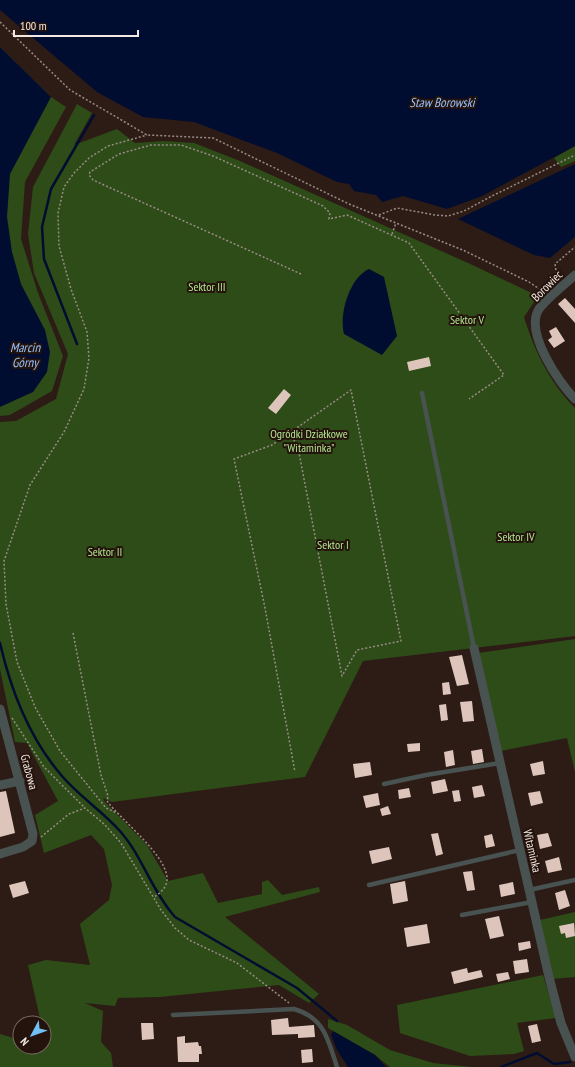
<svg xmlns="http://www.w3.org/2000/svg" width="575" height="1067" viewBox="0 0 575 1067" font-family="'PT Sans Narrow',sans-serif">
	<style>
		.green { fill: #2e4c17 }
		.water { fill: #000d30 }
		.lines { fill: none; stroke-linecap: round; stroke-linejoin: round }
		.stream { stroke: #000d30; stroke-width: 2.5 }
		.building { fill: #ddc5bb }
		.path { stroke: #998b85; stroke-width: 1.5; stroke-dasharray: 2 2; stroke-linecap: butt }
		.service { stroke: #485250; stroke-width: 4.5 }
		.minor { stroke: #485250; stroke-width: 9 }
		.labels { text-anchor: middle; stroke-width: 4; stroke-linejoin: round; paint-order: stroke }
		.street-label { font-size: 12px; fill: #f5e9e4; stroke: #23130c }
		.park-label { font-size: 12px; fill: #b2e690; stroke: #23130c }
		.water-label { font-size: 13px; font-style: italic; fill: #94c1ff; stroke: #23130c }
	</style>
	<rect width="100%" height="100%" fill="#2d1c15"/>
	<path class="green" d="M0 47 51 97 66 107 25 182 21 239 38 293 63 356 52 391 10 415 0 416V365L11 343Z
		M77 104 92 113 74 145 117 129 135 143 164 141 194 143 240 161 468 263 538 296 524 317C534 350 550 383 575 408V636L363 661 305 777 112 802 103 798 105 802 147 845 168 881 203 873 218 903 262 894V882L268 880 282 895 319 887 320 892 225 917 319 994 309 1003 279 985 160 997 118 998 115 1006 85 1003 103 1011 101 1042 111 1053 113 1067H0V1034L20 1040V1047H44V1023H41L28 965 46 960 90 965 80 924 109 900 112 885 104 849 91 835 44 853 35 815 58 801 27 743 15 742 0 669V422L16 421 56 399 68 354 34 273 28 234 33 187Z
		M575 146V161L561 167 554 158Z
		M575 639V772L567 738 501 751 478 653Z
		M575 912V977L553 979 540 920Z
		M543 975 556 1018 517 1023 524 1051 514 1054 470 1056 400 1033 397 1005Z
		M328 1019 347 1025 390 1050 433 1063 472 1067H390L375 1055 328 1028Z"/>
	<path class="water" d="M0 0H575V146L482 196 447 209 403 196 382 202 376 195 354 191 349 184 337 182 277 153 194 122 143 117 97 92 0 10Z
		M0 47 51 97 10 174 7 217 12 252 21 284 45 330 50 352 47 372 33 392 0 407Z
		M575 164V237L550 258 534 255 458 219Z
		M369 269 384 277 397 336 382 355 344 334C339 315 349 278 369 269Z
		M333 1031 375 1055 386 1067H348L337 1050 331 1035Z"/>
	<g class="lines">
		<path class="stream" d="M77 344 44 259 42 227 51 189 94 115
			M0 643C11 691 29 738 62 776 79 796 102 811 119 830 142 855 151 890 175 917L297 988 337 1021
			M501 1067 537 1053 554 1064 570 1062"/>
	</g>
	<path class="building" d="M565 298 575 309V323L558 304Z
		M556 327 565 341 554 348 548 340 552 337 549 331Z
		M429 357 431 366 409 371 407 362Z
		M284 389 291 395 276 414 268 408Z
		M462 655 469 684 457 686 449 657Z
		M449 682 451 694 443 695 442 683Z
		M472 701 474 721 463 722 460 702Z
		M446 704 448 720 441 721 439 705Z
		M420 743V751L408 752 407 744Z
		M482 749 484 762 473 764 471 751Z
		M453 750 455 765 446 767 444 752Z
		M543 761 545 774 533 776 530 764Z
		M370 762 372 775 355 778 353 764Z
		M445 779 448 791 433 794 431 782Z
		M482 785 485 796 474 798 472 787Z
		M409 788 411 797 399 799 398 790Z
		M459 790 461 801 454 802 452 791Z
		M6 791 15 833 0 837V792Z
		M540 791 543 803 531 806 528 793Z
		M378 793 380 805 366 808 363 796Z
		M388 806 391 814 382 816 380 809Z
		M438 833 443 854 436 856 431 834Z
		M548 833 552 846 540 849 537 835Z
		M492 834 495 846 486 848 484 836Z
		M389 847 392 859 372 864 369 851Z
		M559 857 562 870 548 873 545 861Z
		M472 871 475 890 467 891 463 872Z
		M25 881 29 893 13 898 9 885Z
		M405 881 408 901 393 904 390 884Z
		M513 882 515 894 501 897 499 885Z
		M565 890 570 906 559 910 555 893Z
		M499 916 504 936 490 939 485 919Z
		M574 923 575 936 566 938 565 933 561 934 559 926Z
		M427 924 430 943 407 947 404 928Z
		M530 941 531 948 519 951 518 943Z
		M527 959 529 972 515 974 513 961Z
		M467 968 468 973 481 970 483 977 454 984 451 972Z
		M508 972 510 979 498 982 496 974Z
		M288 1018 289 1027 314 1025 315 1037 298 1038V1034L272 1035 271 1020Z
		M141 1023H153L154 1039 142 1040Z
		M537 1024 541 1041 532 1043 528 1026Z
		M185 1036V1043L198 1042 199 1046H201L202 1054H199V1062H178L177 1037Z
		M312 1049 313 1062 302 1063 301 1050Z"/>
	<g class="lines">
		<path class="path" d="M0 22 70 90 147 135 213 138 349 204 465 251 529 282 544 292
			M379 215 397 208 435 215 448 216 464 211 490 197 575 155
			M392 234 396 223
			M301 274 93 180 89 175 90 172 119 154 151 145H181L213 156 323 206 330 213 329 219 347 215 409 243 504 375 469 399
			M557 278 555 264 575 247
			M291 432 299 453 342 676 357 650 401 641 351 390 272 445 234 459 265 608 295 772
			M73 633 101 775 108 796 107 801C122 821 164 853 167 877 168 886 161 893 154 897
			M12 718 44 767 85 808
			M119 814 106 808 60 751 35 707 17 662 6 604 4 561 30 485 64 432 84 389 89 358 87 332 71 289 59 246 58 213 64 187 74 173 89 158 108 146 147 135
			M41 837 69 814 85 808 104 824 121 843 161 910 175 928 189 940 237 963 289 1003"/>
		<path class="service" d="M422 393 474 648
			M384 784 426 775 500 763
			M369 885 520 850
			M529 890 575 880
			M462 915 532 902
			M173 1015 294 1009C325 1018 328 1040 337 1067"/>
		<path class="minor" d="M575 275C564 285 547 298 539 309 524 332 559 383 575 399
			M474 648 549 977 561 1023 575 1057
			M0 709 33 834 32 841 23 847 0 854
			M0 785 20 781"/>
	</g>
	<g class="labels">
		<g class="street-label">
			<text transform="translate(547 286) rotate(-45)" y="4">Borowiec</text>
			<text transform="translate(29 772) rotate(75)" y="4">Grabowa</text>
			<text transform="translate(532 851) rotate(77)" y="4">Witaminka</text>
		</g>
		<g class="park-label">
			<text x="207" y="291">Sektor III</text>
			<text x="467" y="324">Sektor V</text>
			<text x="309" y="438">Ogródki Działkowe<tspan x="309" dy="14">"Witaminka"</tspan></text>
			<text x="516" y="541">Sektor IV</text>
			<text x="333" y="549">Sektor I</text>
			<text x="105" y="556">Sektor II</text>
		</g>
		<g class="water-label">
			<text x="442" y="107">Staw Borowski</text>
			<text x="25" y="352">Marcin<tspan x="25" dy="15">Górny</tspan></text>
		</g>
	</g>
	<g transform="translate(32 1035) rotate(229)"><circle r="19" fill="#23130c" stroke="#776962"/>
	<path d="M0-3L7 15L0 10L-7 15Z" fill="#72c1f5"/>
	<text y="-6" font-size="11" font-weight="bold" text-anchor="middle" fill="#f5e9e4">N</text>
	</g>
	<path d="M14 30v6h124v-6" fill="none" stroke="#f5e9e4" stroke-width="2"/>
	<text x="20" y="30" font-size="12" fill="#f5e9e4" stroke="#23130c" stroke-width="3" paint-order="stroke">100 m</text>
</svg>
